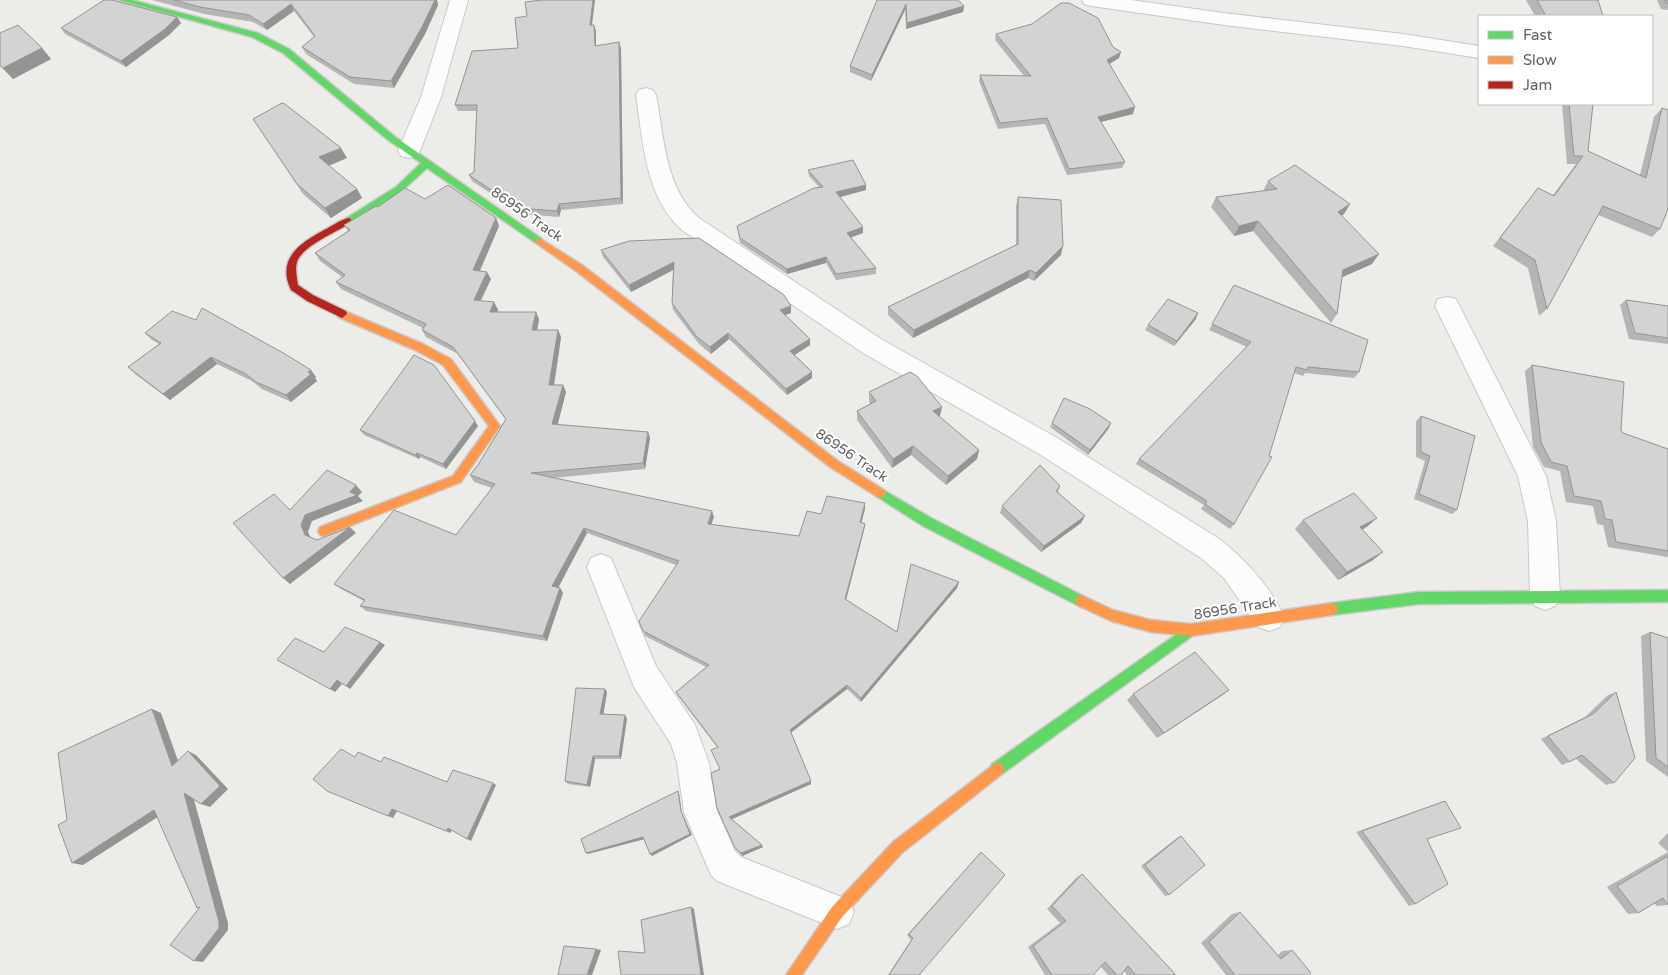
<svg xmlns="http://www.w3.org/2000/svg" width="1668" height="975" viewBox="0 0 1668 975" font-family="'Varela Round',sans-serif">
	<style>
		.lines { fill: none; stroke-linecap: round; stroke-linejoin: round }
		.street-casing { stroke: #c8c8c8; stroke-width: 2 }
		.fast-casing { stroke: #cacaca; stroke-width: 3 }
		.slow-casing { stroke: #cacaca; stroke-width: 3 }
		.jam-casing { stroke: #cacaca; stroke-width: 3 }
		.street { fill: #fcfcfc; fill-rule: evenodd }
		.fast { fill: #63d668; fill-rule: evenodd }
		.slow { fill: #ff974d; fill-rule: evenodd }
		.jam { fill: #b3261e; fill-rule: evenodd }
		.wall { fill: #b6b5b5 }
		.shaded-wall { fill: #949493 }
		.building { fill: #d4d3d2; stroke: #949493 }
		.labels { text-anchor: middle; stroke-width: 4; stroke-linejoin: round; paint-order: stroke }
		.street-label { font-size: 14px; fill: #5e6266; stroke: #fff }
	</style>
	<rect width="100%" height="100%" fill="#edece9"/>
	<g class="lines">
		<g class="street-casing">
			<path id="street" d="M450 0H468L441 97 420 151 417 156 409 158 401 156 398 151 421 97Z
				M1082 0H1131L1224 13 1403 34 1479 46V58L1403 46 1224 25 1091 6 1084 4Z
				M646 88 653 90 656 95C664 136 665 189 699 218L881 339 1059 439 1221 540C1246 561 1271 587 1284 617L1280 627 1269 631 1258 627 1224 578 1201 558 1041 455 863 353 682 230C645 197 643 142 636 95L639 90Z
				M1447 297 1456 299 1546 476 1556 521 1560 596 1555 606 1545 610 1535 606 1530 596 1528 521 1518 476 1435 306 1438 299Z
				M601 554 611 558 656 666 695 725 709 763 717 811 735 851 741 857 849 900 854 912 849 924 837 929 717 881 711 875 684 812 677 763 671 744 634 687 587 567 591 558Z"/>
		</g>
		<g class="fast-casing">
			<path id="fast" d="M119 0H132L258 33 289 49 394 136 542 239V243H536L427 168 402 191 351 223H345V219L396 187 421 163 388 140 283 53 252 37Z
				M880 488 931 518 1085 597 1087 601 1085 605 1081 607 1077 605 923 526 876 496 874 493 876 490Z
				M1668 590V602L1419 604 1332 615 1328 613 1326 609 1328 605 1332 603 1419 592Z
				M1191 624 1195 626 1197 630 1195 634 1002 774 997 776 992 774 990 769 992 764Z"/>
		</g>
		<g class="slow-casing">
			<path id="slow" d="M539 238 582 265 838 461 884 490 886 493 884 496 880 498 876 496 830 467 576 271 536 243 534 241Z
				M342 310 423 344 451 359 500 426 461 482 324 536 320 535 318 531 320 527 453 476 489 426 443 365 415 350 338 317 337 314Z
				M1081 595 1113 610 1151 620 1191 624 1332 603 1336 605 1338 609 1336 613 1332 615 1191 636 1151 632 1111 621 1077 605 1075 601 1077 597Z
				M997 762 1002 764 1004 769 1002 774 903 852 842 917 802 975H786L832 907 893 842Z"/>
		</g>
		<g class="jam-casing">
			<path id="jam" d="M348 218 351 219V223C338 231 302 246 297 262 295 269 297 278 298 285L313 295 346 311 347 314 342 318 307 301 291 290C276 259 300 243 324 230 332 226 340 220 348 218Z"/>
		</g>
		<use href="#street" class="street"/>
		<use href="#fast" class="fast"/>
		<use href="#slow" class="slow"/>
		<use href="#jam" class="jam"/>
	</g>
	<path class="wall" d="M152 0H437L438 5 425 34 394 88 354 84 306 54 302 47 314 37 294 11 267 30 253 22 204 14Z
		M542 0H595L592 25 596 31V46L621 48 623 204 561 210 559 217 521 214 472 181 469 175 474 172 477 111H458L455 105 518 48 527 16Z
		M877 0 964 6 963 12 906 29 905 10 871 81 850 72V66Z
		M1526 0H1598L1603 16H1535Z
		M1657 0H1668V10L1661 9Z
		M177 17 181 23 169 35 126 67 65 34 61 28Z
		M0 33 42 48 51 59 13 79 0 66Z
		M996 34 1119 58 1110 64 1133 114 1101 122 1125 162 1122 168 1067 175 1045 124 998 129 979 81 980 75 1024 76 995 40Z
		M1562 104H1593L1588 151 1640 175 1654 117 1662 108 1660 229 1652 237 1598 215 1547 309 1539 316 1528 268 1493 246 1538 188 1553 195 1576 164H1567Z
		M253 119 347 158 329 166 357 189 362 198 331 218 303 194Z
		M808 170 866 190 840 197 863 227V233L851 237 876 268V274L836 280 826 263 787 274 740 243 737 226 819 187 809 176Z
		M1268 181 1350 204 1344 214 1342 216 1372 264 1342 277 1337 314 1331 323 1253 231 1234 236 1211 207 1216 197 1263 191Z
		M1018 197 1061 255 1034 281 1028 278 913 338 888 315V307L1016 245V206Z
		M425 199 496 218 499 226 480 271 491 279 481 301 494 302 498 310 497 312 539 319 537 330H558L561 337 554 385H563L566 392 557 425 648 432 650 438 645 469 553 478 714 517 711 525 799 536 821 514 865 503V509L861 522 865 524 864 530 846 600 897 632 959 582 957 588 861 702 847 689 791 733 811 784 732 819 763 847 742 856 735 848 720 769 717 747 678 696 676 692 706 667 645 636 643 631 676 565 587 533 558 587 560 588 563 593 547 641 366 611 360 606 364 601 341 589 334 584 456 535 492 488 474 482 470 475 478 465 506 420 458 354 426 337 422 330 423 328 341 289 336 282 342 277 320 261 315 253 348 231 344 225 378 207Z
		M629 241 791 313 785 315 810 339V345L795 355 812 372V378L787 395 729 339 711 354 699 344 673 310 672 303 673 270 631 292 603 257 601 250Z
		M1234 285 1359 372 1354 378 1305 373 1303 376 1294 373 1234 524 1230 529 1201 509 1204 505 1136 464 1139 459 1247 347 1209 330Z
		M1626 300 1668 306V344L1629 339 1620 305Z
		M1196 319 1174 346 1145 330 1148 325Z
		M145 333 316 377 315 378 317 381 291 402 262 389 252 381 217 364 170 400 135 374 128 367 159 344 152 340Z
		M1532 365 1621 430 1623 433 1668 449V557L1608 547 1603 525 1597 524 1593 506 1566 502 1560 471 1544 467 1533 447 1525 371Z
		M869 392 940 416 939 417 979 450 977 459 946 485 911 455 892 468 857 420V411L870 404 869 401Z
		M1421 416 1457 510 1452 514 1414 499 1425 461 1416 457V421Z
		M1052 423 1109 428 1088 455 1050 427Z
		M478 426 446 469 420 457 419 459 364 435 360 430Z
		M1060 486 1058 492 1081 523 1041 552 1000 513 1002 506Z
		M1303 520 1368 526 1362 530 1373 560 1338 580 1295 529Z
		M1650 632 1668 638V777L1646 761 1641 636Z
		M605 689 607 692 603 714 627 718 621 759H595L590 787 568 784 565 781Z
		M1229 690 1221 696 1157 738 1127 700 1133 694Z
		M1616 692 1614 783 1606 785 1576 759 1562 765 1541 739 1585 717 1608 695Z
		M1445 801 1427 839 1415 904 1409 906 1356 832Z
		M1668 833V905L1657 906 1654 903 1638 913 1628 914 1607 887 1668 852 1658 843Z
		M1181 836 1169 895 1165 896 1141 866 1178 837Z
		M981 852 919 975H888L911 940 907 935Z
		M1082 874 1176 975H1127L1124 971 1121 975H1108L1101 967 1093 975H1045L1028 947 1060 923 1047 909 1076 878Z
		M1240 912 1278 955 1282 951 1292 950 1308 975H1226L1201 943 1232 914Z"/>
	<path class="shaded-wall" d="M435 0H437L438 5 425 34 394 88 391 81Z
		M593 0H595L591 31 590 25Z
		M291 4 294 11 267 30 263 24Z
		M906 4 905 10 871 81 872 75Z
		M964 6 963 12 906 29 907 23Z
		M177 17 181 23 169 35 126 67 121 61Z
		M594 25 596 31V52L595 46Z
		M619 42 621 48 623 204 621 198Z
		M42 48 51 59 13 79 3 68Z
		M1121 52 1119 58 1105 66 1107 60Z
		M1135 107 1133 114 1096 123 1098 117Z
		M341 148 347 158 325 167 319 157Z
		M866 185V190L836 198V192Z
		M357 189 362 198 331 218 325 208Z
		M559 204 561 210 559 217 557 211Z
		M1350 204 1344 214 1332 222 1338 212Z
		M496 218 499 226 477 277 473 270Z
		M1258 221 1253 231 1234 236 1239 226Z
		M863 227V233L847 239V233Z
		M1063 246 1061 255 1034 281 1036 273Z
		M1379 254 1372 264 1336 280 1343 270Z
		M826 257V263L787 274V269Z
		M674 262 675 269 631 292 629 285Z
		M1030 270 1028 278 913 338 914 330Z
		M487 272 491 279 477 307 474 300Z
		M494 302 498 310 494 319 490 312Z
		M791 306V313L780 317V310Z
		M536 312 539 319 536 337 532 330Z
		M1198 313 1196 319 1174 346 1177 341Z
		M558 330 561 337 553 392 549 385Z
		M728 333 729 339 711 354 710 347Z
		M810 339V345L791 357 790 351Z
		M211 357 217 364 170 400 163 394Z
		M311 370 316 377 315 378 317 381 291 402 286 395Z
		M812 372V378L787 395 786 389Z
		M563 385 566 392 556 431 552 424Z
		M942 407 940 416 931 421 933 411Z
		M475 421 478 426 446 469 443 464Z
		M1111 423 1109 428 1088 455 1090 450Z
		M648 432 650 438 645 469 643 463Z
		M913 446 911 455 892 468 893 459Z
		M979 450 977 459 946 485 948 476Z
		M417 453 420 457 419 459 415 455Z
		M356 485 362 492 358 496 363 501 312 521 308 532 312 541 305 535 301 525 305 515 350 492Z
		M865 503V509L860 528V522Z
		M712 511 714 517 709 530 708 524Z
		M1085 516 1081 523 1041 552 1044 546Z
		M1377 518 1368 526 1351 536 1360 527Z
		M865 524 864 530 845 604V599Z
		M350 527 356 533 290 584 283 578Z
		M584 528 587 533 556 592 552 586Z
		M1383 552 1373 560 1338 580 1347 572Z
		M959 582 957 588 861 702V698Z
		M560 588 563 593 547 641 543 636Z
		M380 642 385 645 350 689 346 686Z
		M337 680 342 684 335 692 330 689Z
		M847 685V689L790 733V730Z
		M605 689 607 692 603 717 600 714Z
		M1229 690 1221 696 1157 738 1164 733Z
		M152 709 161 713 181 769 172 766Z
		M625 715 627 718 621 759 619 756Z
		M188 751 196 755 228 789 210 807 201 804Z
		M593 756 595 759 590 787 587 785Z
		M811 781V784L730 820 729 817Z
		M493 783 496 785 471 841 467 839Z
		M678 791 679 793 682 813 692 835 652 856 650 854 681 811Z
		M184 793 193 796 228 923V930L203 962 194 961 219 928Z
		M392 809 397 811 393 818 388 816Z
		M154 810 164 813 83 865 72 863Z
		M448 828 452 830 450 833 446 831Z
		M643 837 645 839 588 854 586 853Z
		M762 845 763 847 742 856 741 853Z
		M691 907 694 909 704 975H701Z
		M596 949 601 950 592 975H587Z"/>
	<path class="building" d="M104 0H112L177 17 165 29 121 61 61 28Z
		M174 0H435L422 27 391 81 350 77 302 47 315 36 291 4 263 24 249 15 200 7Z
		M542 0H593L590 25H594L595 46 619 42 621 198 559 204 557 211 518 208 469 175 474 172 477 105H455L472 51 518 48 515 18 527 16 525 2Z
		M877 0H958L964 6 907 23 906 4 872 75 850 66Z
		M1537 0H1598L1603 16H1546Z
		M1665 0H1668V3H1666Z
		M1061 3H1069L1098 18 1113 47 1121 52 1107 60 1135 107 1098 117 1125 162 1069 169 1047 118 1000 123 980 75 1031 76 996 34 1032 24Z
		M18 25 42 48 3 68 0 65V33Z
		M282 103 285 104 341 148 319 157 357 189 325 208 297 184 253 119Z
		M1569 104H1593L1588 151 1646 178 1662 108 1668 110V209L1660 229 1603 206 1547 309 1535 260 1500 238 1538 188 1554 196 1583 156H1574Z
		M853 160 866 185 836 192 863 227 847 233 876 268 836 274 826 257 787 269 740 238 737 226 814 188 823 187 808 170Z
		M1295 165 1350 204 1338 212 1379 254 1343 270 1337 314 1258 221 1239 226 1216 197 1277 189 1268 181Z
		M448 185 496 218 473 270 487 272 474 300 494 302 490 312H536L532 330H558L549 385H563L552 424 648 432 643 463 531 473 712 511 708 524 799 536 807 511 821 514 827 496 865 503 860 522 865 524 845 599 897 632 911 564 959 582 861 698 847 685 790 730 811 781 729 817 762 845 741 853 735 848 717 808 711 773 720 769 711 750 718 747 676 692 709 665 643 631 639 621 679 561 584 528 552 586 560 588 543 636 360 606 365 600 334 584 394 510 456 535 495 484 470 475 478 465 506 419 453 347 422 330 426 324 336 282 345 275 315 253 350 230 344 225 376 206 378 207 405 188 425 199Z
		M1018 197 1061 200 1063 246 1036 273 1030 270 914 330 888 307 1018 244Z
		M699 238 784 295 791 306 780 310 810 339 790 351 812 372 786 389 728 333 710 347 697 337 672 303 674 262 629 285 601 250 629 241Z
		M1234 285 1368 340 1359 372 1308 367 1307 370 1296 367 1269 456 1272 457 1234 524 1205 504 1207 501 1139 459 1251 342 1212 324Z
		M1168 299 1198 313 1177 341 1148 325Z
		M1626 300 1668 306V338L1635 333Z
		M202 308 285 354 311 370 308 372 311 374 286 395 256 382 246 374 211 357 163 394 128 367 161 343 145 333 172 311 196 320Z
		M414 355 434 365 475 421 443 464 417 453 415 455 360 430Z
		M1532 365 1624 382 1621 430 1623 433 1668 449V551L1616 542 1612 520 1605 519 1601 501 1574 496 1567 466 1551 462 1541 442Z
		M910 372 917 376 942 407 933 411 979 450 948 476 913 446 893 459 857 411 876 401 869 392Z
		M1064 398 1090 409 1111 423 1090 450 1052 423Z
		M1421 416 1475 436 1457 510 1419 494 1430 456 1421 452Z
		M1040 465 1060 486 1056 491 1085 516 1044 546 1002 506Z
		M327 470 356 485 350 492 357 495 305 515 301 525 305 535 317 540 350 527 283 578 233 523 274 494 290 510Z
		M1354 493 1377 518 1360 527 1383 552 1347 572 1303 520Z
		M345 627 380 642 346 686 337 680 330 689 277 660 295 638 324 652Z
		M1650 632 1668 638V767L1656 758Z
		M1195 652 1229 690 1164 733 1133 694Z
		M576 688 605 689 600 714 625 715 619 756H593L587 785 565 781Z
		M1616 692 1635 758 1614 783 1582 755 1569 762 1548 736 1593 714Z
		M152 709 172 766 188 751 220 786 201 804 184 793 219 922V928L194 961 170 945 200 907 197 908 154 810 72 863 58 825 67 820 58 753Z
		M341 749 355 757 358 752 381 762 384 757 447 782 453 770 493 783 467 839 448 828 446 831 392 809 388 816 327 791 313 779Z
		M678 791 681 811 690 834 650 854 643 837 586 853 581 839Z
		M1445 801 1461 828 1427 839 1448 884 1415 904 1362 831Z
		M1181 836 1205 865 1169 895 1145 865Z
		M981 852 1005 875 919 975H889L913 938 909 934Z
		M1668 856V905L1663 898 1638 913 1617 886Z
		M1082 874 1176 975H1136L1128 966 1121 975H1117L1105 962 1093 975H1052L1033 946 1066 921 1052 906Z
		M691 907 701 975H621L618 951 645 953 641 920Z
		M1240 912 1281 959 1292 950 1311 973 1308 975H1235L1209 942Z
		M564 946 596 949 587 975H558Z"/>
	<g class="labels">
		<g class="street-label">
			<text transform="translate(527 214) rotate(35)" y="5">86956 Track</text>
			<text transform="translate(852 455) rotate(34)" y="5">86956 Track</text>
			<text transform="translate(1235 608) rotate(-9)" y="5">86956 Track</text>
		</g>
	</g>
	<rect x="1478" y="15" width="175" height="90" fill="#ffffff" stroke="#bfc0c2"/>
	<rect x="1488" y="31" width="25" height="8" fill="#63d668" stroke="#bfc0c2"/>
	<text x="1523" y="40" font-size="15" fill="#5e6266">Fast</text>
	<rect x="1488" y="56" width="25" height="8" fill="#ff974d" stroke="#bfc0c2"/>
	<text x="1523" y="65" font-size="15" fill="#5e6266">Slow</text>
	<rect x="1488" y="81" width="25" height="8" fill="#b3261e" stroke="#bfc0c2"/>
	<text x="1523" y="90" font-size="15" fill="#5e6266">Jam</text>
</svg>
